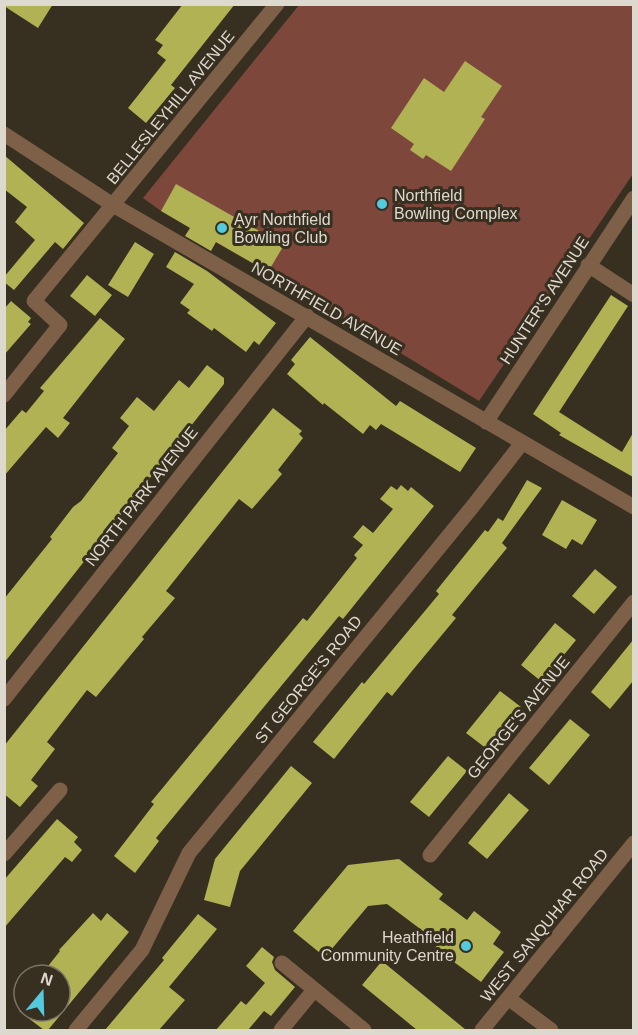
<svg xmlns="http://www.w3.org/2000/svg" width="638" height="1035" viewBox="0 0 638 1035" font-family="Helvetica,sans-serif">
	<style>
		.green { fill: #7d473b }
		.building { fill: #b1b254 }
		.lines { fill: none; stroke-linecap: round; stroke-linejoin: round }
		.minor { stroke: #7e5f48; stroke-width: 15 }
		.poi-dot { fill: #54cade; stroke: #372f20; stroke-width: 2 }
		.labels { text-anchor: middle; stroke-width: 6; stroke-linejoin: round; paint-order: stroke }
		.street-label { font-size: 16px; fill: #ded9cf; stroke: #372f20 }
		.poi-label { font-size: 16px; fill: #ded9cf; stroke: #372f20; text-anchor: start }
	</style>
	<rect width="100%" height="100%" fill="#372f20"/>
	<path class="green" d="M299 5H633V174L479 401 268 272 161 211 143 198Z"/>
	<path class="building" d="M4 4H53L38 28 4 6Z
		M183 4H235L171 85 175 88 146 123 128 108 166 60 157 53 163 45 155 40Z
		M465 61 502 86 481 117 485 119 451 171 426 155 423 159 410 150 414 144 391 128 424 78 444 92Z
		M4 155 84 223 63 249 55 242 14 290 4 282V277L35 240 15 222 27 207 4 189Z
		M176 184 284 245 268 272 216 242 211 251 185 236 190 228 161 211Z
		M135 242 154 254 128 297 108 285Z
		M175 252 207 271 276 323 259 345 254 341 246 352 214 328 212 331 187 313 190 310 180 303 194 284 166 267Z
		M87 275 112 295 95 316 70 296Z
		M611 295 628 306 559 412 622 452 633 433V477L559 435 561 433 533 414Z
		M11 301 31 318 28 322 31 324 4 355V309Z
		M100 318 125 339 63 418 70 423 58 438 46 427 4 476V431L22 410 26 413 44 391 40 388Z
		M310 337 396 406 400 401 476 448 460 472 381 424 376 430 370 425 363 434 324 403 323 405 287 374 295 364 291 360Z
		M207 365 224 378V384L4 663V599L52 539 50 537 73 507 81 501 118 453 112 448 129 426 120 418 137 397 154 411 179 380 189 388Z
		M273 408 302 431 299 434 303 438 278 470 282 474 252 509 239 499 166 591 175 598 142 637 144 639 96 697 87 690 47 742 55 749 31 780 38 786 20 807 4 794V746Z
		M527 480 542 488 502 543 507 548 452 615 456 618 412 671 392 696 387 692 334 759 313 742 362 682 364 684 439 594 436 591 485 530 488 532 498 518 503 521Z
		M401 485 408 491 411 487 434 506 343 619 339 616 156 838 159 841 135 873 114 856 154 804 151 802 303 618 307 621 357 558 354 555 363 545 353 537 363 525 373 533 393 509 380 499 391 486 397 490Z
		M562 500 597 520 582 545 572 539 566 549 542 535Z
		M595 569 617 587 594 614 572 596Z
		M555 623 576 640 542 682 521 665Z
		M633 640V681L610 709 591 692Z
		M500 691 521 707 487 749 466 733Z
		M570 719 590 735 549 785 529 768Z
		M448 756 467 771 429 817 410 802Z
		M291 766 312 783 240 871 230 907 204 900 215 859Z
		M509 793 529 810 487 859 468 843Z
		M57 819 78 837 74 842 82 850 72 862 65 857 4 928V880Z
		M399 859 443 894 439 899 467 920 474 911 501 932 493 944 504 952 481 982 435 948 439 943 387 904 368 906 325 957 293 931 348 865Z
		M93 913 101 921 107 913 129 932 48 1030H44L19 1011H60V975H41L60 951 59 950Z
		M198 914 217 929 169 987 185 1000 159 1030H105L164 960 162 958Z
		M262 947 274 957 272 962 275 970 295 987 271 1016 264 1011 248 1030H216L241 1001 246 1005 265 983 246 966Z
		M382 961 466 1030H417L362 985Z"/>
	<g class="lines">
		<path class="minor" d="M4 134 113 205 634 507
			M588 265 634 295
			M4 395 60 325 34 301 277 4
			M486 422 634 198
			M4 699 307 316
			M4 854 60 790
			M430 855 634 602
			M282 963 364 1030
			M508 998 551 1030
			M76 1030 142 950 189 853 473 506 522 443
			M281 1030 314 990
			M482 1030 634 843"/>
	</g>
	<g class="poi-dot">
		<circle cx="382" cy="204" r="6"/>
		<circle cx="222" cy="228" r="6"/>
		<circle cx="466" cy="946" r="6"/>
	</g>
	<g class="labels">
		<g class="street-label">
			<text transform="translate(170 107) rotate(-51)" y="6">BELLESLEYHILL AVENUE</text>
			<text transform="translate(544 300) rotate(-57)" y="6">HUNTER'S AVENUE</text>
			<text transform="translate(327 308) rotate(30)" y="6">NORTHFIELD AVENUE</text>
			<text transform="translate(141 496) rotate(-52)" y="6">NORTH PARK AVENUE</text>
			<text transform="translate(308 679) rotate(-51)" y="6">ST GEORGE'S ROAD</text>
			<text transform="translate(518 717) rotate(-51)" y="6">GEORGE'S AVENUE</text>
			<text transform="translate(544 925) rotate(-51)" y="6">WEST SANQUHAR ROAD</text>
		</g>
		<g class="poi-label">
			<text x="394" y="201">Northfield<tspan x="394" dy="18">Bowling Complex</tspan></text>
			<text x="234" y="225">Ayr Northfield<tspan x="234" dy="18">Bowling Club</tspan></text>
			<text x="454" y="943" text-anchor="end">Heathfield<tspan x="454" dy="18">Community Centre</tspan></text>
		</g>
	</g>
	<rect width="638" height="1035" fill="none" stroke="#ded9cf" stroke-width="12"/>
	<g transform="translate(42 993) rotate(19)"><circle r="28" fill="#372f20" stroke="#7a7366" stroke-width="1.5"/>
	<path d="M0-4.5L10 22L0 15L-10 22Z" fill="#54cade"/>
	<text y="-9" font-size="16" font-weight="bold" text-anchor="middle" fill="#ded9cf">N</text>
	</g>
</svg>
